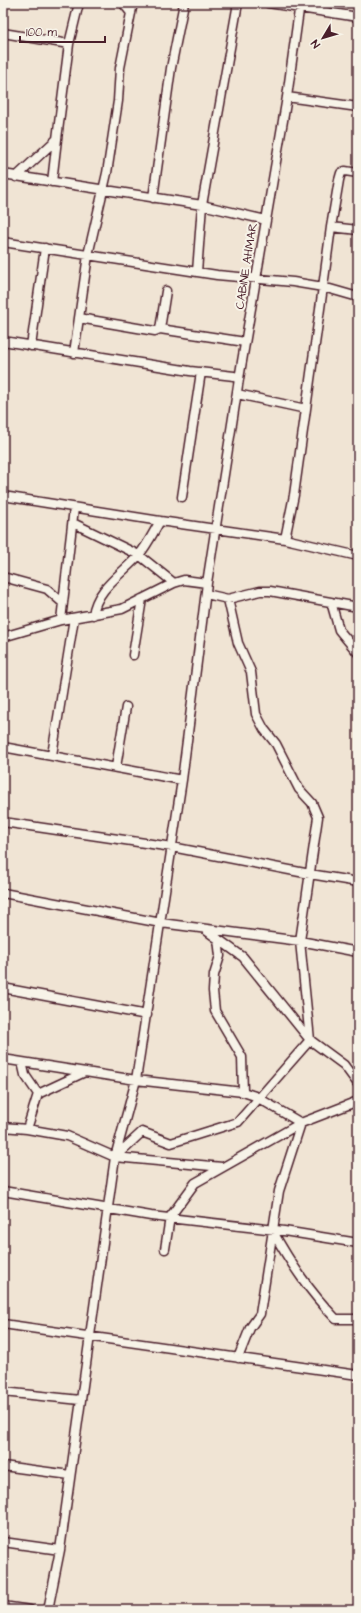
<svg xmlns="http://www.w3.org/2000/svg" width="361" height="1613" viewBox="0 0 361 1613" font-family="'Architects Daughter',sans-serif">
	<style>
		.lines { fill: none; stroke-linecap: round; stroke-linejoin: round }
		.minor-casing { stroke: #4a1f2b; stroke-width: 11 }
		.minor { stroke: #f7f3e8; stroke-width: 8 }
		.labels { text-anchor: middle; stroke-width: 4; stroke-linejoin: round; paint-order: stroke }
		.street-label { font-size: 12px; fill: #4a1f2b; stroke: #f7f3e8 }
	</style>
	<rect width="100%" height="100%" fill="#f0e4d4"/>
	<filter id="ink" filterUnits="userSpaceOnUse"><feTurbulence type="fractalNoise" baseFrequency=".025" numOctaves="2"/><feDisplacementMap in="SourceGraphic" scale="8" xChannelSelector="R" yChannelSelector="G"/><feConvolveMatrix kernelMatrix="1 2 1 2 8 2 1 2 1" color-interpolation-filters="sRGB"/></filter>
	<g filter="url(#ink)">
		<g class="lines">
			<g class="minor-casing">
				<path id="minor" d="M123 3 131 13
					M268 3 358 17
					M3 33 69 44 79 3
					M287 97 358 107
					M3 174 202 205 266 220
					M16 177 57 139 69 44
					M52 182 57 139
					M153 198 171 68 184 3
					M331 227 339 180 341 173 345 171 358 173
					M3 242 217 275 293 282 323 287 331 227 358 230
					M197 272 202 205 238 3
					M79 318 155 331 160 329 166 291
					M160 329 245 342
					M3 341 190 371 234 376 239 379
					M31 346 45 248
					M74 353 88 255 107 173 118 101 120 68 133 3
					M237 394 306 409
					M3 496 160 521 285 539 358 556
					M182 497 201 372
					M73 523 139 555 174 583
					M285 539 294 495 323 287 358 297
					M3 577 47 589 63 603
					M206 594 228 599 260 591H270L358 607
					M331 602 339 630 358 653
					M93 615C96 589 122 574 138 556 147 546 153 533 160 521
					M61 620 74 508
					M3 637 61 620 122 609 174 583 184 580 207 583
					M133 655 142 599
					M3 747 182 780
					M52 755 74 618
					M116 767 126 707
					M3 822 172 847 310 874 358 882
					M3 893 161 923 300 941 358 952
					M207 931 243 957 310 1040 344 1065 358 1084
					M218 939 220 956 214 975 213 991 215 1011 242 1057 243 1092
					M3 988 147 1015
					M3 1059 136 1080 243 1092 255 1096 301 1123 279 1191 260 1314 250 1328 238 1358
					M22 1062 25 1075 38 1094
					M3 1127 27 1129 67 1136 115 1157 222 1167
					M27 1129 38 1094 85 1072
					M115 1157 136 1080 182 780 207 583 239 379 287 97 300 3
					M3 1191 151 1216 284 1231 358 1243
					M272 1230C291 1264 309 1291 336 1319H358
					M165 1249 170 1217 195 1183 301 1123 358 1101
					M3 1324 358 1375
					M3 1392 80 1400
					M3 1466 70 1475
					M3 1542 60 1550
					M3 1606 30 1610
					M48 1610 60 1550 115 1157 142 1132 171 1143 238 1122 310 1040 300 941 318 817 312 803 299 789 276 744 264 729 256 714 251 672 238 643 228 599"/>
			</g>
			<use href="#minor" class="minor"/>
		</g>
	</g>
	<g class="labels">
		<g class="street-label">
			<text transform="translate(246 266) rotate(-81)" y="4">CABINE AHMAR</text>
		</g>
	</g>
	<rect width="361" height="1613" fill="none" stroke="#f7f3e8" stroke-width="16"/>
	<rect x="8" y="8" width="345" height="1597" fill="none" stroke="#4a1f2b" stroke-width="1.5" filter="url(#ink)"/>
	<g transform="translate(323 38) rotate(232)" stroke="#f7f3e8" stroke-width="3" paint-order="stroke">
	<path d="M0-3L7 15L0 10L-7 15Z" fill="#4a1f2b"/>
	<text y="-6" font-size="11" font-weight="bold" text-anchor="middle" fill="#4a1f2b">N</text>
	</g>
	<path d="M20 36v6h85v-6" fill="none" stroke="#4a1f2b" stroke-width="2"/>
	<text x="26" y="36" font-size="12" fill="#4a1f2b" stroke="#f7f3e8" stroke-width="3" paint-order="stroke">100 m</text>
</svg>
